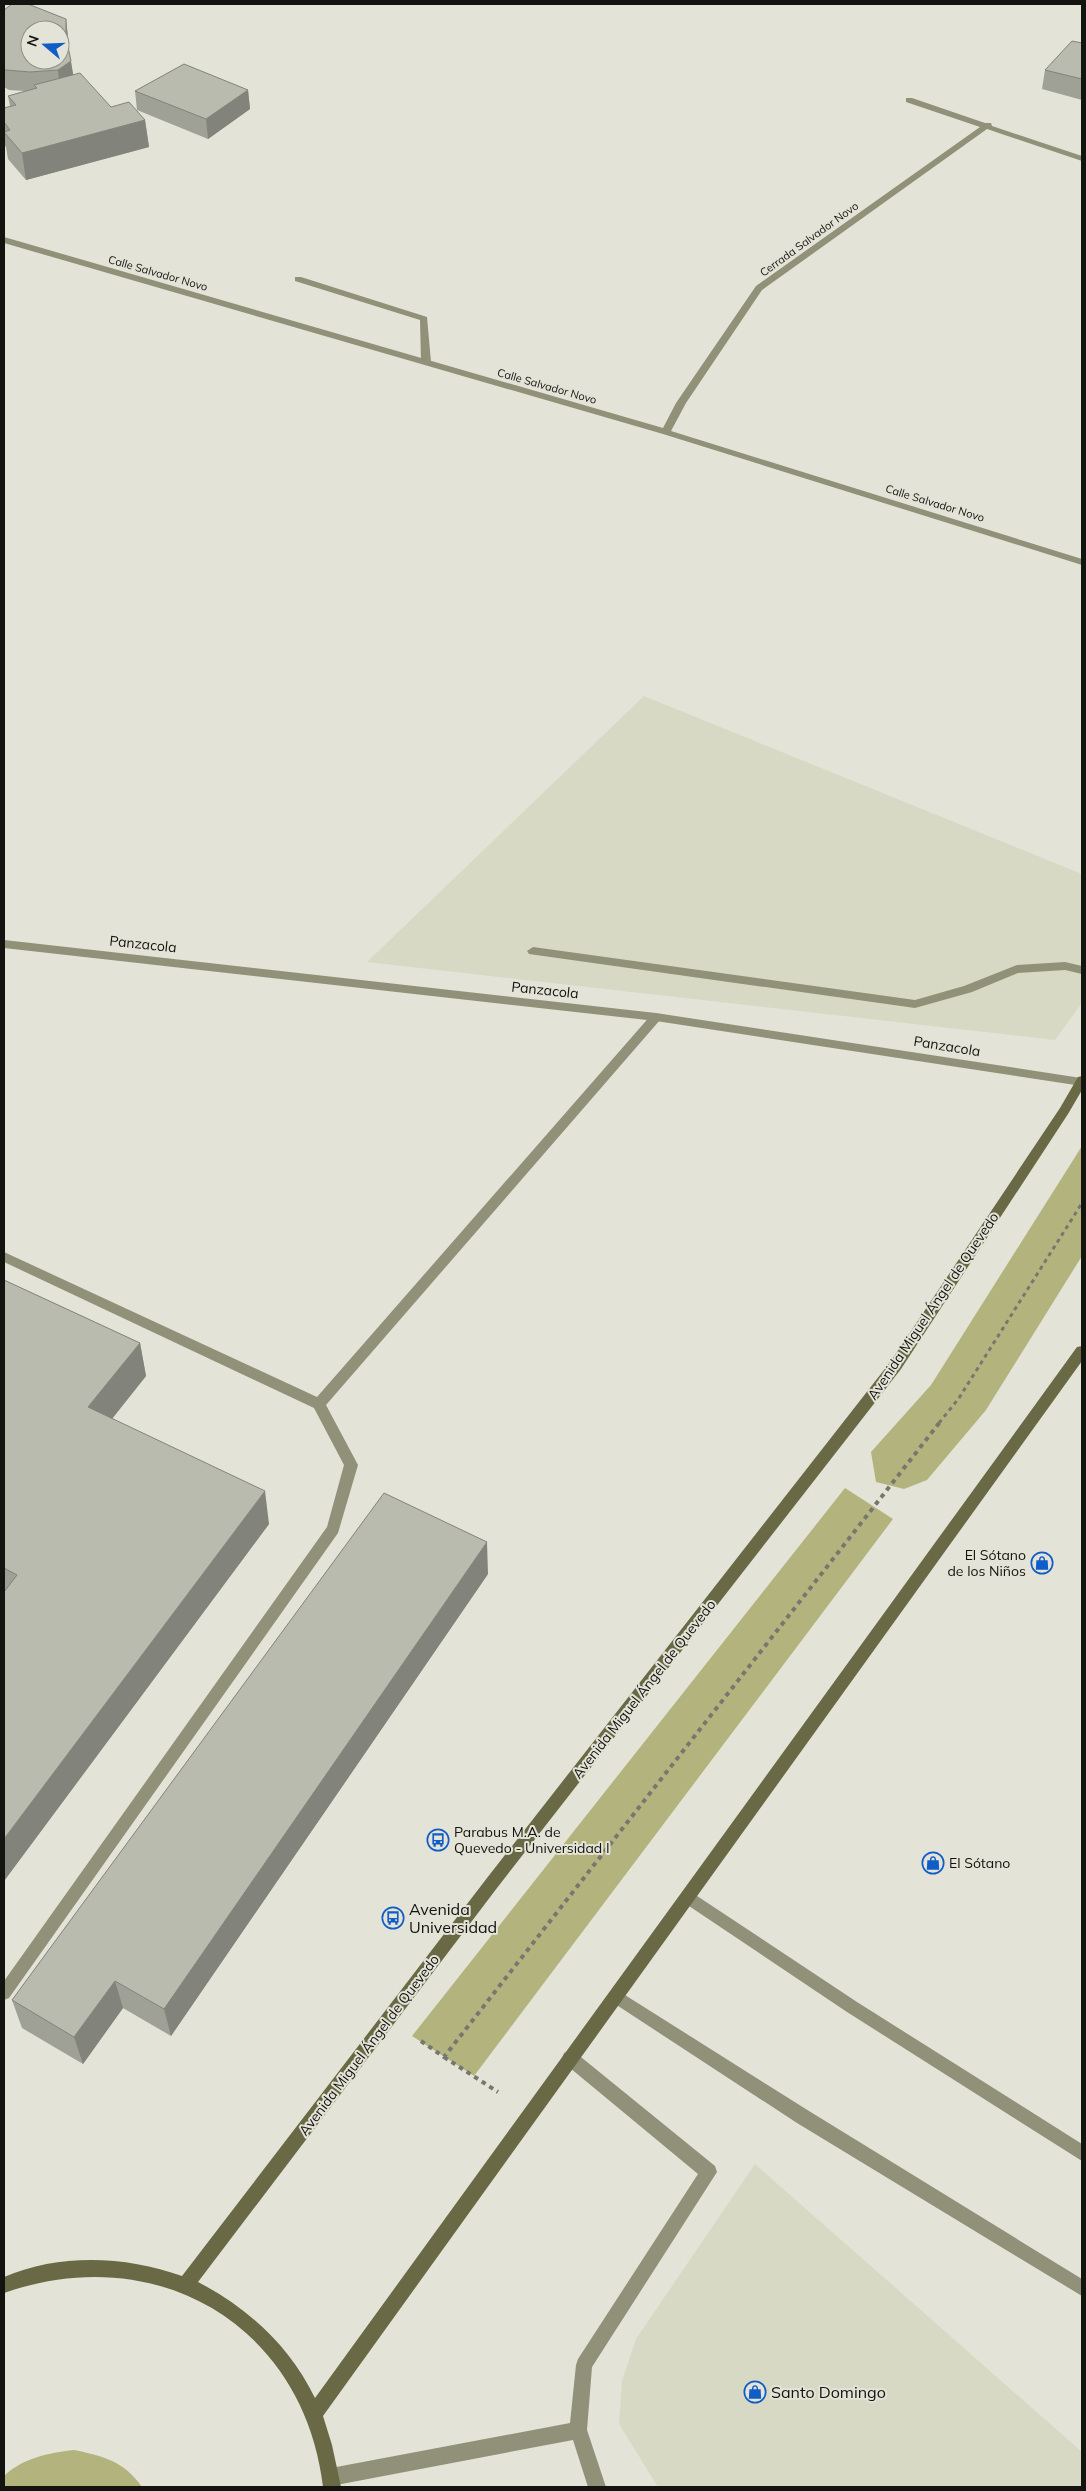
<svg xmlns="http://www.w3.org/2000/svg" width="1086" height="2491" viewBox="0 0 1086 2491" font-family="Mulish,sans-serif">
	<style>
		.built { fill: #d8d9c5 }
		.green { fill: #b3b47d }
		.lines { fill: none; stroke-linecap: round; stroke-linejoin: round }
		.path-far1 { stroke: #77776f; stroke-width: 3; stroke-dasharray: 4 4; stroke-linecap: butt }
		.path { stroke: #77776f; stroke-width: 4; stroke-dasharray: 4.5 4.5; stroke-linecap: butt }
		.lane { fill: #909178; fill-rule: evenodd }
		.street { fill: #909178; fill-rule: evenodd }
		.secondary { fill: #696945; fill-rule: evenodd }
		.wall { fill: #a0a196 }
		.shaded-wall { fill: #82837a }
		.building { fill: #babbaf; stroke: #82837a; fill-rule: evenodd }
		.labels { text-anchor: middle; stroke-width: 4; stroke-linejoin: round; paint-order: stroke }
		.far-street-label { font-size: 11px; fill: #13130f; stroke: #e3e3d7 }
		.street-label { font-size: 14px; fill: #13130f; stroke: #e3e3d7 }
		.poi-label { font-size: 14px; fill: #13130f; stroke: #e3e3d7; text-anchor: start }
		.near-poi-label { font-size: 16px; fill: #13130f; stroke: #e3e3d7; text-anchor: start }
	</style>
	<rect width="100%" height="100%" fill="#e3e3d7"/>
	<path class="built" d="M644 696 1082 874V1003L1055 1040 367 962Z
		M755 2164 1082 2452V2487H658L619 2424 622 2381 636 2339Z"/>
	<path class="green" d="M1082 1146V1256L986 1410 927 1480 904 1489 876 1482 871 1452 931 1385Z
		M845 1488 893 1519 474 2076 412 2036Z
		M74 2450C103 2456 124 2461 142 2487H4V2476C23 2458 48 2453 74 2450Z"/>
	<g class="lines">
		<path class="path-far1" d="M939 1423 959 1398 1082 1203"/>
		<path class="path" d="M421 2041 444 2057 940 1422
			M444 2057 498 2092"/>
		<path class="lane" d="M295 277H301L427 317 431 362 426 365 421 362 420 320 295 281Z
			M533 947 915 1000 964 986 1017 965 1065 962 1082 966V974L1065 970 1018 973 972 992 915 1008 529 954 527 951Z
			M656 1013 662 1017 660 1020 326 1405 358 1465 338 1533 9 1998 4 2000V1981L327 1527 344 1465 314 1408 4 1262V1252L317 1397 652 1014Z
			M688 1890 857 2002 1082 2144V2161L847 2012 683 1902 680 1897 683 1892Z
			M617 1990 809 2111 1082 2279V2296L797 2123 612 2002 609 1997 612 1992Z
			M570 2050 576 2053 715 2166 717 2172 592 2367 587 2430 606 2487H588L573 2440 331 2486 325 2483 322 2477 325 2471 331 2468 570 2423 576 2365 578 2359 698 2174 564 2063 562 2058 564 2053Z"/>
		<path class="street" d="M906 98H912L985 123H991L992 126 1082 156V161L987 129 762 290 686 403 671 431 1082 559V565L663 434 4 243V237L663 428 676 403 756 286 980 127 906 102Z
			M4 940 656 1013 1081 1078 1082 1086 656 1021 4 948Z"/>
		<path class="secondary" d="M1082 1076V1090L1068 1114 901 1369 497 1888 198 2282C248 2308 290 2346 315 2398L1077 1347 1082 1346V1361L323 2416 332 2445 341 2487H323C304 2325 156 2239 4 2293V2277C60 2253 126 2256 182 2276L487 1878 891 1361 1060 1108 1078 1077Z"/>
	</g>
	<path class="wall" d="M4 10 66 19 68 38V48L73 75 111 107 145 120 149 147 26 180 8 159 6 147 4 145V108L10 106 8 96 25 91 9 90 4 87Z
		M1082 43V100L1042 89 1045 70Z
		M248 90 250 109 208 139 137 110 135 91Z
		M4 1280 140 1343 146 1376 112 1419 269 1524 4 1881Z
		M488 1574 171 2036 123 2008 83 2064 22 2028 12 2000Z"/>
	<path class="shaded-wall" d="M66 19 68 38 69 56 66 37Z
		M71 61 74 80 60 90 58 70Z
		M248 90 250 109 208 139 206 119Z
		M145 120 149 147 26 180 22 153Z
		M140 1343 146 1376 95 1440 88 1407Z
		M265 1491 269 1524 4 1881V1839Z
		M487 1542 488 1574 171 2036 164 2009Z
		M115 1981 123 2008 83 2064 74 2037Z"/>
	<path class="building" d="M12 4H28L66 19V37L71 61 58 70 30 72 6 70 4 69V10ZM30 30H60V60H30Z
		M1072 41 1082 43V79L1045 70Z
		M184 64 248 90 206 119 135 91Z
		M80 73 111 107 129 102 145 120 22 153 4 132 10 130 4 122V108L16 105 8 96 37 88 34 85Z
		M4 1280 140 1343 88 1407 265 1491 4 1839V1592L17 1575 4 1568Z
		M384 1493 487 1542 164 2009 115 1981 74 2037 12 2000Z"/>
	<defs>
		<g id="shop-ring" transform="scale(1.125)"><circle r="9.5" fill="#e3e3d7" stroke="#105dc7" stroke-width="1.5"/><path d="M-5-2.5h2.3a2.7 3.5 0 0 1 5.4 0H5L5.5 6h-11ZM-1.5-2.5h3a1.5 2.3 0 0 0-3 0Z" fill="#105dc7"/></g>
		<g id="bus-ring" transform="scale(1.125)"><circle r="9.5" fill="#e3e3d7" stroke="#105dc7" stroke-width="1.5"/><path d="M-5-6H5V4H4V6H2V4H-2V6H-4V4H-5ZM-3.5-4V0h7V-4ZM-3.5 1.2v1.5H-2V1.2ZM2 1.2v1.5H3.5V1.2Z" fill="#105dc7"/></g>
	</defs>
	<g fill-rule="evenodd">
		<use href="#shop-ring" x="1042" y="1563"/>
		<use href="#bus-ring" x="438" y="1840"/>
		<use href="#shop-ring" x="933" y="1863"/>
		<use href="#bus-ring" x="393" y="1918"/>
		<use href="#shop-ring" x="755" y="2392"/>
	</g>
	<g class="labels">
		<g class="far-street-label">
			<text transform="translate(809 239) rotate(-36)" y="4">Cerrada Salvador Novo</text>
			<text transform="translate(158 273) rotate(16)" y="4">Calle Salvador Novo</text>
			<text transform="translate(547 386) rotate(16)" y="4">Calle Salvador Novo</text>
			<text transform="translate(935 503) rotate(17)" y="4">Calle Salvador Novo</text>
		</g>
		<g class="street-label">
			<text transform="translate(143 944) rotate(6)" y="5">Panzacola</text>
			<text transform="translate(545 990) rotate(6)" y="5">Panzacola</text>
			<text transform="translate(947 1046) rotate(9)" y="5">Panzacola</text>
			<text transform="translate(933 1306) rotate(-56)" y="5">Avenida Miguel Ángel de Quevedo</text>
			<text transform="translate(644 1689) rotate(-52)" y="5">Avenida Miguel Ángel de Quevedo</text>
			<text transform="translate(369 2045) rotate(-53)" y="5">Avenida Miguel Ángel de Quevedo</text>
		</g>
		<g class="poi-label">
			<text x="1026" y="1560" text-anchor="end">El Sótano<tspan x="1026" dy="16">de los Niños</tspan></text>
			<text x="454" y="1837">Parabus M.A. de<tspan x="454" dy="16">Quevedo - Universidad I</tspan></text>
			<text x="949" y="1868">El Sótano</text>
		</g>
		<g class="near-poi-label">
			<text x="409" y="1915">Avenida<tspan x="409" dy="18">Universidad</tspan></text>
			<text x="771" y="2398">Santo Domingo</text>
		</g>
	</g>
	<rect width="1086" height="2491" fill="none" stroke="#13130f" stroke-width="10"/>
	<g transform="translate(45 45) rotate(289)"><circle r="24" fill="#e3e3d7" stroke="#909087"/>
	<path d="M0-4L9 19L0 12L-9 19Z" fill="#105dc7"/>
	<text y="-8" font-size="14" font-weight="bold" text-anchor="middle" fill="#13130f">N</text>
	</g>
</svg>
